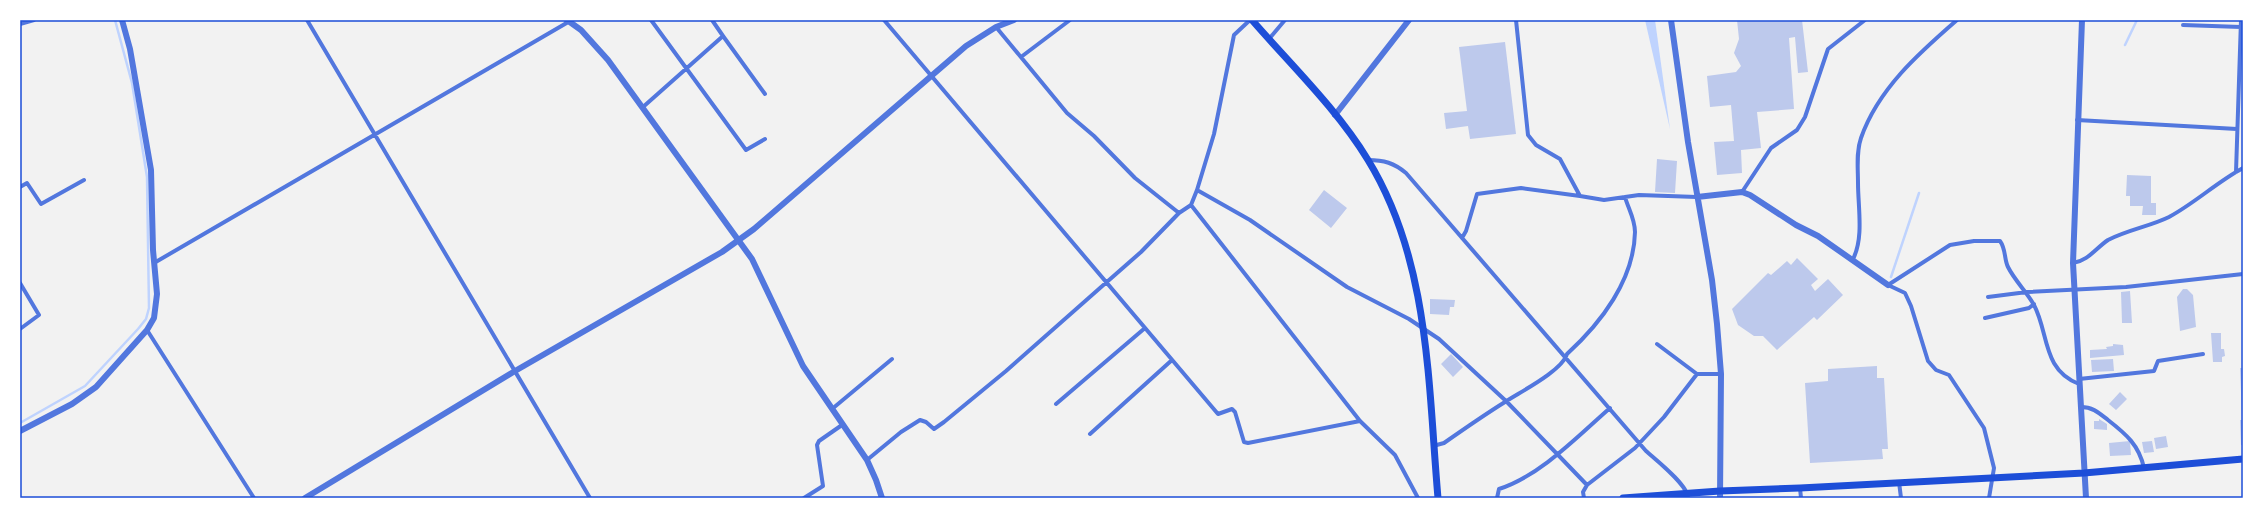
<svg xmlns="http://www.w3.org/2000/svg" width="2263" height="518" viewBox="0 0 2263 518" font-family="Raleway,sans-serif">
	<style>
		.water { fill: #bfd3fe }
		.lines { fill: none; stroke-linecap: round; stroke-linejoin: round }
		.stream { stroke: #bfd3fe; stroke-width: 2.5 }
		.building { fill: #bdc9ec }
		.minor { stroke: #5277de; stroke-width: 4 }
		.tertiary { stroke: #5277de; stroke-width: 6 }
		.secondary { stroke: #1d4ed8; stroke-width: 7 }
		.primary { stroke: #1d4ed8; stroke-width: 7 }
		.neatline { fill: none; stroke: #1d4ed8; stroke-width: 1.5 }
	</style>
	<rect width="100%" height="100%" fill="#f2f2f2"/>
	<path class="water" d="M1645 20H1655L1670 129Z"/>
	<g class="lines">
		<path class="stream" d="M2125 45 2137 20
			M1891 277 1919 193
			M20 423 85 386 138 329 146 319 149 308 147 177 132 83 115 20"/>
	</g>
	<path class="building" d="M1737 20H1802L1808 72 1798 73 1795 37 1789 38 1794 109 1757 112 1761 148 1741 150 1742 173 1717 175 1714 142 1734 141 1731 105 1710 107 1707 76 1736 72 1741 66 1734 53 1739 39Z
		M1505 42 1516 134 1470 139 1468 126 1446 129 1444 113 1467 111 1459 47Z
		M1657 159 1677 161 1675 193 1655 192Z
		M2127 175 2151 176V203H2156V215H2142L2143 206H2130V196H2126Z
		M1324 190 1347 208 1331 228 1309 210Z
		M1797 258 1818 279 1811 285 1815 291 1828 279 1843 295 1817 320 1814 317 1777 350 1763 336H1754L1738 325 1732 309 1768 273 1771 275 1787 261 1791 265Z
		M2183 289H2187L2193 295 2196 327 2180 331 2177 297Z
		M2130 291 2132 323H2122L2121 292Z
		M1430 299 1455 300 1454 307H1450L1449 315 1430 314Z
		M2211 333H2221V349H2224L2225 356 2222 357V362H2213Z
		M2113 344 2123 345 2124 355 2090 358V350L2107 349 2106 347 2113 346Z
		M1451 354 1463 367 1453 377 1441 364Z
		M2113 359 2114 371 2092 372 2091 360Z
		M1877 366V378H1884L1888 449H1882L1883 459 1810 463 1805 383 1828 381V369Z
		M2240 368H2243V417H2242Z
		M2120 392 2127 399 2116 410 2109 404Z
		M2099 419 2107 424V430L2094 429V421H2099Z
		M2240 420H2243V445H2241Z
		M2166 436 2168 447 2156 449 2154 438Z
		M2130 441 2131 455 2110 456 2109 443Z
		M2152 441 2154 452 2144 453 2142 442Z"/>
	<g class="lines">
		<path class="minor" d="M307 20 590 498
			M651 20 746 150 765 139
			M884 20 1218 414 1232 409 1235 412 1244 442 1248 443 1360 421
			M1516 20 1528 135 1536 145 1560 159 1580 196 1604 200 1639 195 1697 197
			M20 24 34 20
			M2183 25 2241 27
			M996 27 1067 113 1094 136 1135 178 1179 213
			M723 36 765 94
			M1269 39 1285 20
			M1021 57 1070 20
			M643 107 723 36 712 20
			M2077 120 2237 129
			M1368 160C1384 160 1394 163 1406 173L1646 451C1656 460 1688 485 1688 498
			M2236 172 2241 20
			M20 187 27 183 41 204 84 180
			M1197 190 1250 220 1347 287 1409 319 1439 339 1506 401 1587 485
			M1742 192 1771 148 1797 130 1805 117 1828 49 1865 20
			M1191 205 1360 421 1395 455 1418 498
			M1462 238 1466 231 1477 194 1521 188 1580 196
			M1853 259C1864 238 1858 207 1858 183 1858 168 1856 152 1861 138 1878 89 1919 53 1957 20
			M154 263 570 21
			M2073 263C2088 261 2096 248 2108 240 2127 230 2151 226 2169 217 2195 203 2217 182 2243 168
			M20 283 39 315 20 329
			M1888 285 1950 245 1974 241H2000C2006 249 2004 259 2008 267 2015 281 2027 292 2034 305 2049 333 2042 370 2079 384
			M1888 285 1905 293 1911 306 1928 361 1936 370 1949 375 1984 428 1994 468 1989 498
			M1988 297 2027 292 2126 287 2243 274
			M1985 318 2029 308 2034 304
			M147 330 254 498
			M1657 344 1697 374
			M2079 379 2154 371 2158 361 2203 354
			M1056 404 1145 328
			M2081 407C2093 407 2099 413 2108 420 2126 434 2139 445 2144 468
			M832 409 892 359
			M1090 434 1172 360
			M1433 446 1444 443C1464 429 1484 415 1505 402 1520 392 1562 371 1567 354 1601 323 1634 280 1635 232 1635 219 1628 208 1625 197
			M867 460 901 432 920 420 926 422 934 429 944 422 1006 371 1100 288 1141 252 1179 213 1191 205 1197 190 1214 134 1234 35 1250 20
			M1899 482 1901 498
			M1800 488 1801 498
			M804 498 823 486 817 445 819 441 842 425
			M1497 498 1499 489C1540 476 1578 436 1610 408
			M1584 498 1583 492 1587 485 1635 448 1664 417 1697 374H1721"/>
		<path class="tertiary" d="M567 20 581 30 608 60 752 259 803 366 867 460 876 480 882 498
			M1671 20 1688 142 1712 280 1717 324 1721 374 1720 498
			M2082 20 2073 263 2086 498
			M1335 115 1409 20
			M1697 197 1742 192 1750 195 1796 225 1818 236 1888 285
			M20 431 72 404 96 387 147 330 154 318 157 294 153 250 151 170 130 49 122 20
			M305 498 515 371 722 252 754 229 966 46 996 27 1014 20"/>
		<path class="secondary" d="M1252 20C1291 65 1337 109 1368 160 1430 261 1428 384 1438 498"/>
		<path class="primary" d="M1623 498 1720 491 1800 488 2084 473 2243 459"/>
	</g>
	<rect width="2263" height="518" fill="none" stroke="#ffffff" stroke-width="42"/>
	<rect x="21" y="21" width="2221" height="476" class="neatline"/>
</svg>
